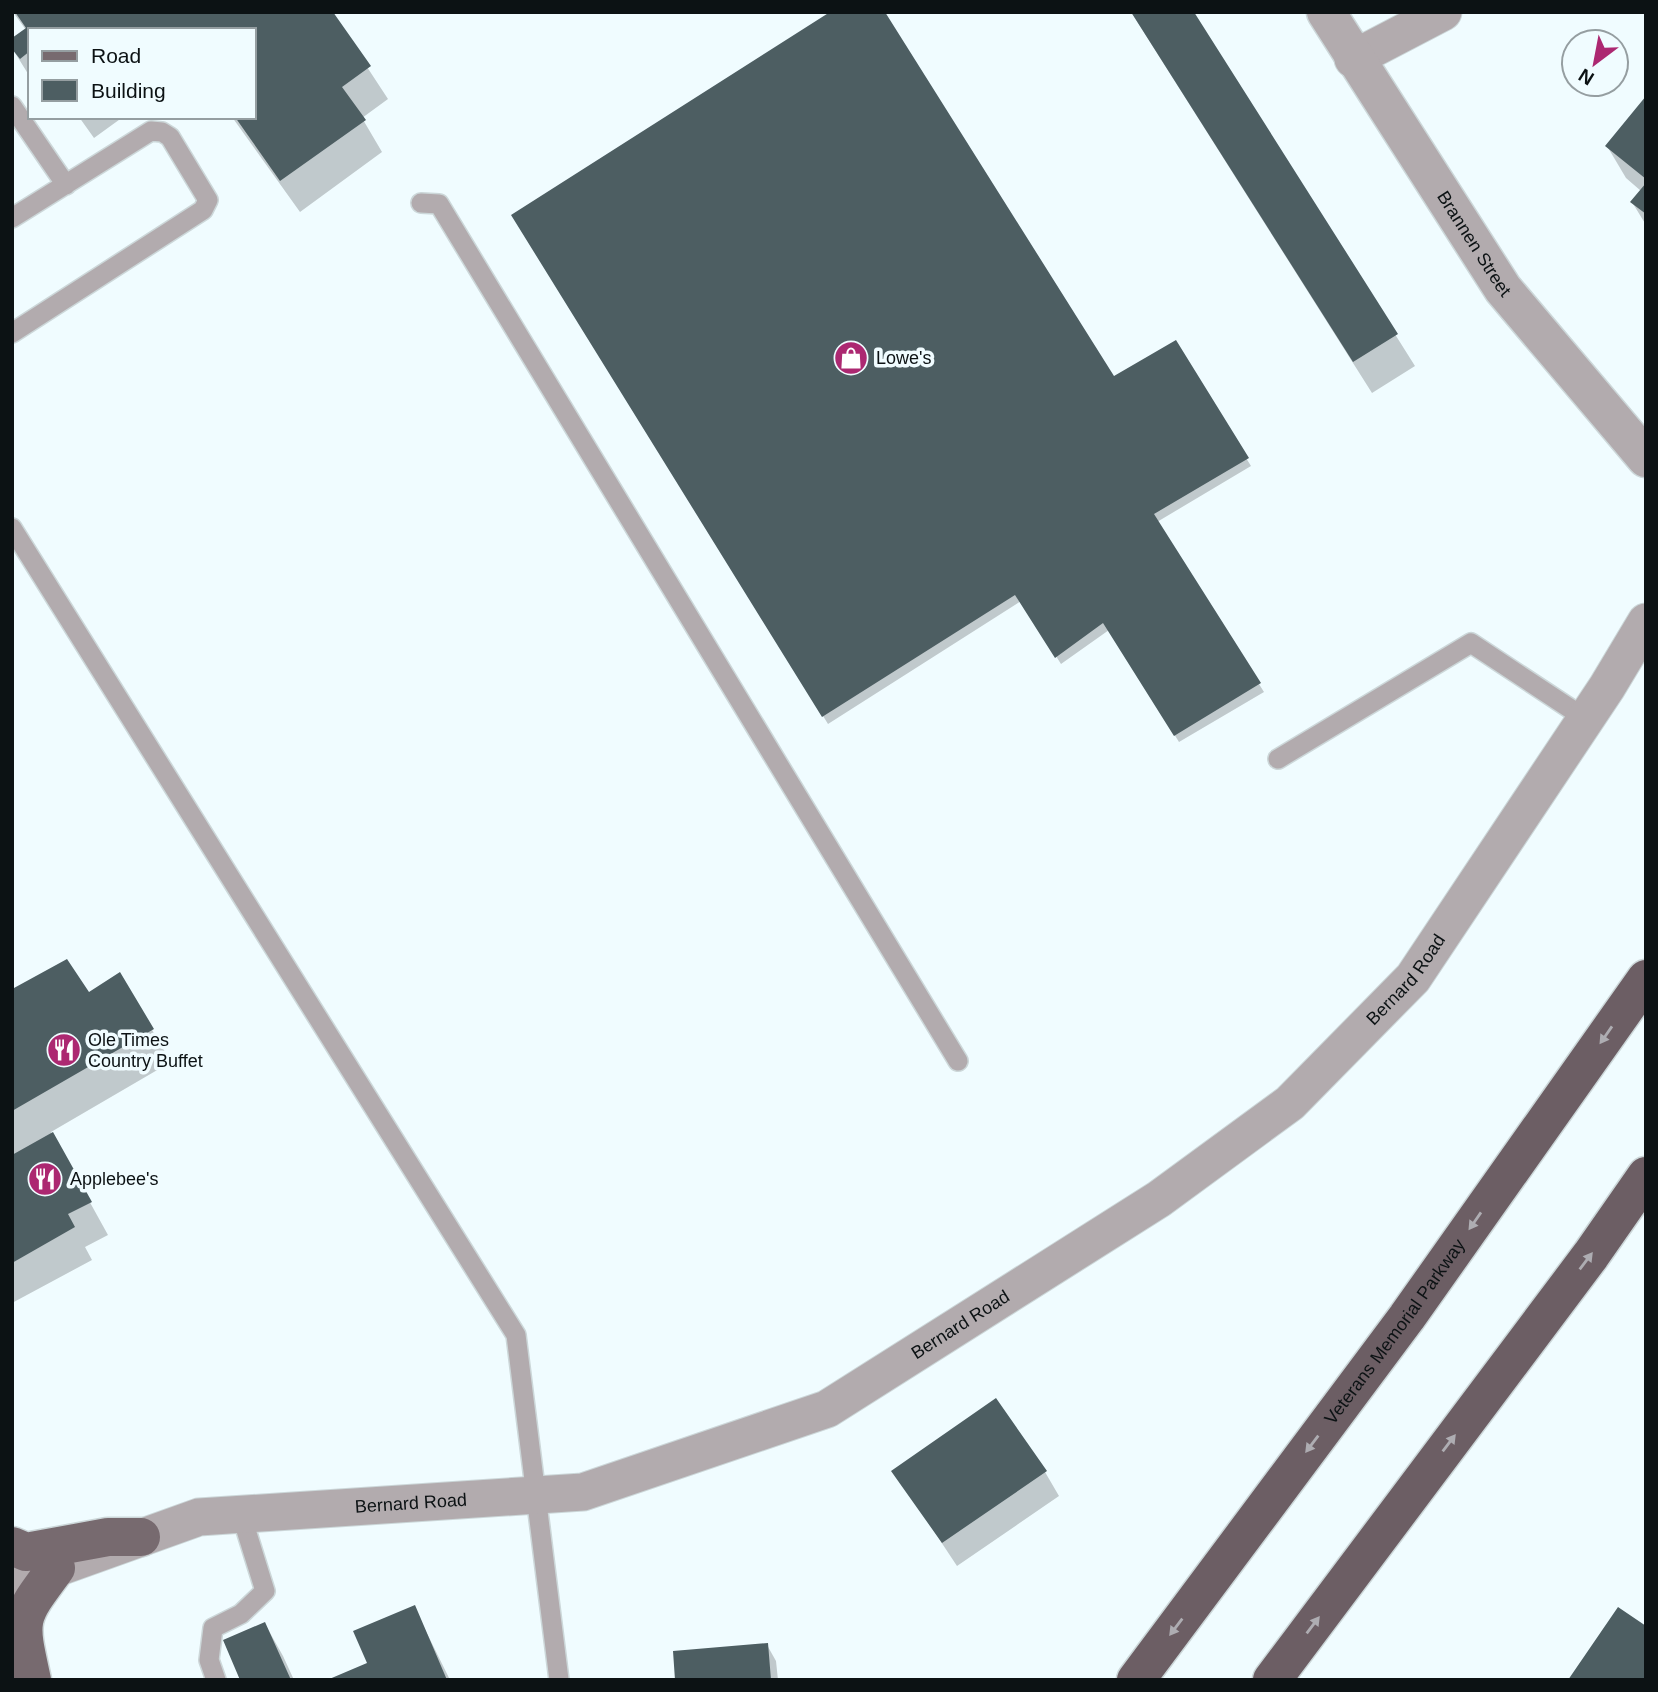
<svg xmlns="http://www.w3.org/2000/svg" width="1658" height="1692" viewBox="0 0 1658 1692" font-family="Arial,sans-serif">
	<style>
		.shadow { fill: #0003 }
		.building { fill: #4d5e62 }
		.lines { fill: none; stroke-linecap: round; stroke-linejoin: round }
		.service-casing { stroke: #ccd7d9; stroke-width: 22 }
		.minor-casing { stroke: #ccd7d9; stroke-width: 39 }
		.tertiary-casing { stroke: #ccd7d9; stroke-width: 41 }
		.primary-casing { stroke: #ccd7d9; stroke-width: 41 }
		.trunk-casing { stroke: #ccd7d9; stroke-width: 41 }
		.service { stroke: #b2abae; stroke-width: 19 }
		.minor { stroke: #b2abae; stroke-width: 37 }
		.tertiary { stroke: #b2abae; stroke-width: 38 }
		.primary { stroke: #776a6f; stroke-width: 38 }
		.trunk { stroke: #6c5e64; stroke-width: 38 }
		.oneway { fill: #aeadb2 }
		.labels { text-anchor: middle; stroke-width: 7; stroke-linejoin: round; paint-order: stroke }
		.street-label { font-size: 18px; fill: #0c1214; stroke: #f0fcff }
		.poi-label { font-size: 18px; fill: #0c1214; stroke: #f0fcff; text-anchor: start }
	</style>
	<rect width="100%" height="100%" fill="#f0fcff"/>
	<path class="shadow" d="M13 12H331L388 99 362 118 382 152 300 212 232 117H254V30H30V77L12 48 26 30Z
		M1131 12H1192L1415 366 1372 393Z
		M1646 99V225L1632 202 1641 191 1626 178 1607 146Z
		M79 117H123L94 138Z
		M513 216 1114 379 1175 343 1251 466 1157 522 1264 692 1179 742 1109 630 1061 664 1021 601 828 724Z
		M119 974 171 1062 51 1132 108 1235 85 1247 92 1260 12 1303V988L88 995Z
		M894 1471 1045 1472 1059 1496 957 1566Z
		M414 1607 450 1680H331L369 1663Z
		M265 1624 283 1656 294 1680H242Z
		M767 1645 776 1661 778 1680H677Z"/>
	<path class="building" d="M15 12H333L371 66 342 87 366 120 280 181 235 117H254V30H30V51L20 59 12 49V38L26 28Z
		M830 12H885L1114 376 1176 340 1249 458 1154 514 1261 683 1174 736 1103 623 1055 658 1015 595 822 717 511 215Z
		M1131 12H1194L1398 334 1353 362Z
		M1646 96V179L1605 146Z
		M1646 183V214L1630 202Z
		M67 959 89 992 120 972 154 1029 12 1111V985L14 988Z
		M53 1132 92 1202 68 1214 75 1227 12 1263V1155Z
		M996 1398 1047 1471 942 1543 891 1471Z
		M415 1605 447 1680H327L367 1663 353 1631Z
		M1618 1607 1646 1626V1680H1568Z
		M265 1622 291 1680H240L223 1640Z
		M768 1643 771 1680H675L673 1651Z"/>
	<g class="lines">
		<g class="service-casing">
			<path id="service" d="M12 106 66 185
				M421 203 439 204 958 1061
				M12 218 151 131 162 132 170 137 208 200 203 210 12 333
				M12 528 516 1335 559 1680
				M1278 759 1471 643 1586 719
				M216 1680 209 1660 213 1628 241 1614 265 1591 241 1514"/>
		</g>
		<g class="minor-casing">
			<g id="minor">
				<path d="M1353 59 1443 12"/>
				<path id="s1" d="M12 1584 199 1517 583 1492 827 1409 1159 1199 1290 1103 1413 978 1607 687 1646 622"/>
			</g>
		</g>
		<g class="tertiary-casing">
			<g id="tertiary">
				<path id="s2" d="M1326 12 1503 289 1646 458"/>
			</g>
		</g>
		<g class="primary-casing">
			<path id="primary" d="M12 1546 26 1552 108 1537H141
				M32 1680C18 1617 18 1619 56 1568"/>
		</g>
		<g class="trunk-casing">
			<g id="trunk">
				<path id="s3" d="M1136 1680 1407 1317 1646 979"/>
				<path d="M1272 1680 1591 1255 1646 1176"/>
			</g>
		</g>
		<use href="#service" class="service"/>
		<use href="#minor" class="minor"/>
		<use href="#tertiary" class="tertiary"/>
		<use href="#primary" class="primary"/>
		<use href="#trunk" class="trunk"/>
	</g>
	<defs><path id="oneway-solid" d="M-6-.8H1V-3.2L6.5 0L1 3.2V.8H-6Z" transform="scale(1.75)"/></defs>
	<g class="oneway">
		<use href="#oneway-solid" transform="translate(1606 1035) rotate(125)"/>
		<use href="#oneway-solid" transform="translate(1475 1221) rotate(125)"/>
		<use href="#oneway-solid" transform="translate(1586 1261) rotate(-53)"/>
		<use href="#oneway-solid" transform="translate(1449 1443) rotate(-53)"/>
		<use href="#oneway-solid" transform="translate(1312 1444) rotate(127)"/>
		<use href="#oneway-solid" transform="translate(1313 1625) rotate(-53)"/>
		<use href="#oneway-solid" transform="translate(1176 1627) rotate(127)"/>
	</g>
	<defs>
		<g id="shop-disc" transform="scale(1.75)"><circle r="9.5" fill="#ac2871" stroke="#f0fcff"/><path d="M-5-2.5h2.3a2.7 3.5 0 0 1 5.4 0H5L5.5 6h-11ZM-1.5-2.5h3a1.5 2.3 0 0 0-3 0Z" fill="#fff"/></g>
		<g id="restaurant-disc" transform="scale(1.75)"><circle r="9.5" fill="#ac2871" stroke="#f0fcff"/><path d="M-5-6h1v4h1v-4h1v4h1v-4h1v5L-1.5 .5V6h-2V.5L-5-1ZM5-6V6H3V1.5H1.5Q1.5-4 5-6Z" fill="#fff"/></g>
	</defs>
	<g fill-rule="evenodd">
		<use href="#shop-disc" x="851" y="358"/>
		<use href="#restaurant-disc" x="64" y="1050"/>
		<use href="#restaurant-disc" x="45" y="1179"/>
	</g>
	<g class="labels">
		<g class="street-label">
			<text dy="6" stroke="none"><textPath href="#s2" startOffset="275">Brannen Street</textPath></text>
			<text dy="6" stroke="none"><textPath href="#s1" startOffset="1566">Bernard Road</textPath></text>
			<text dy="6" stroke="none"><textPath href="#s1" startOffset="999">Bernard Road</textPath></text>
			<text dy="6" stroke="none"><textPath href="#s3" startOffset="434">Veterans Memorial Parkway</textPath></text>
			<text dy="6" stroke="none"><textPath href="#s1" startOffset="411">Bernard Road</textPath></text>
		</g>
		<g class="poi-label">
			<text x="876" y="364">Lowe's</text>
			<text x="88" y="1046">Ole Times<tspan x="88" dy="21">Country Buffet</tspan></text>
			<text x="70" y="1185">Applebee's</text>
		</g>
	</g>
	<rect width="1658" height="1692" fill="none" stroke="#0c1214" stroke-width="28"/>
	<rect x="28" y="28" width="228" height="91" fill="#f0fcff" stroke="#959ea1" stroke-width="2"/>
	<rect x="42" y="51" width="35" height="10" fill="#776a6f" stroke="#959ea1" stroke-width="2"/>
	<text x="91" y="63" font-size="21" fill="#0c1214">Road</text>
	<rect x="42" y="80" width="35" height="21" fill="#4d5e62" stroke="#959ea1" stroke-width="2"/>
	<text x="91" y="98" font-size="21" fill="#0c1214">Building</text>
	<g transform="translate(1595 63) rotate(212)"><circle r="33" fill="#f0fcff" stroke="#959ea1" stroke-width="2"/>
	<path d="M0-5L12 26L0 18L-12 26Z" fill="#ac2871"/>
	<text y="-10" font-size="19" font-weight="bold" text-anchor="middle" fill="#0c1214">N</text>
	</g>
</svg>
